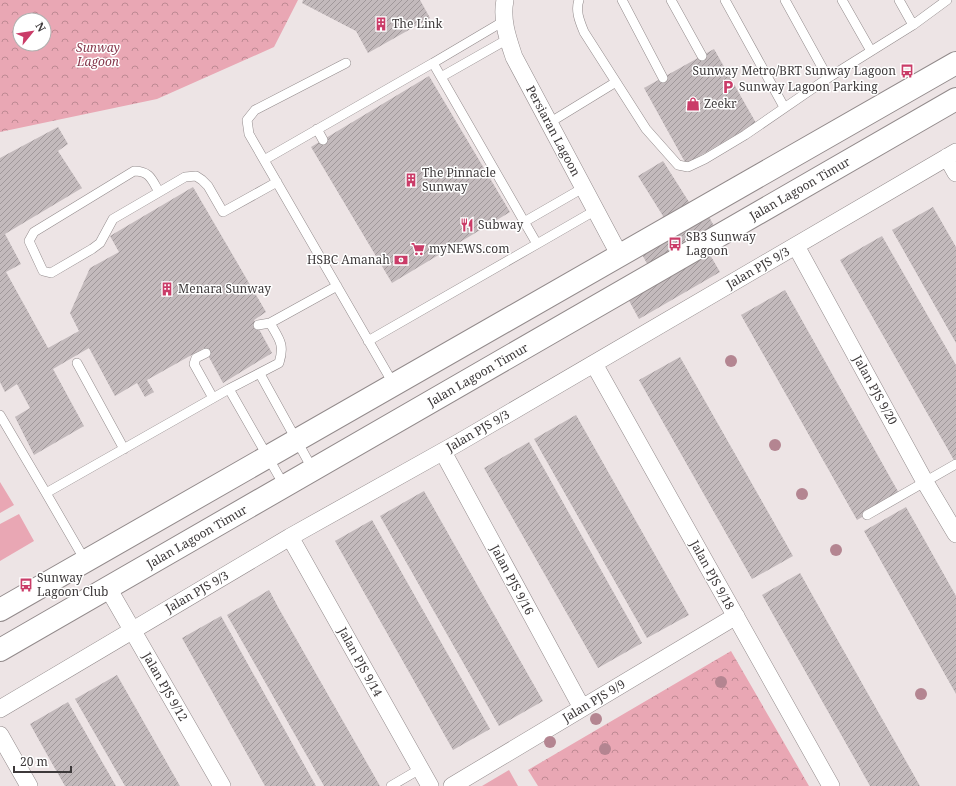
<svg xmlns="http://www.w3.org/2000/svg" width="956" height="786" viewBox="0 0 956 786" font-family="'Noto Serif',serif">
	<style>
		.park { fill: url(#park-crowns); fill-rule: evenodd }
		.garden { fill: #e9a7b4 }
		.building { fill: url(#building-hatch) }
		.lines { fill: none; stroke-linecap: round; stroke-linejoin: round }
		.service-casing { stroke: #928a8b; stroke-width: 10 }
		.minor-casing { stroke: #928a8b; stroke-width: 18 }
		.secondary-casing { stroke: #928a8b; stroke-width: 24 }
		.service { stroke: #fff; stroke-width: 9 }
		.minor { stroke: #fff; stroke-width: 17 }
		.secondary { stroke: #fff; stroke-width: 22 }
		.tree { fill: #b48591 }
		.labels { text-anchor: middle; stroke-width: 3; stroke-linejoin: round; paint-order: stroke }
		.poi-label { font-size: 12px; fill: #3d393a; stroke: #fff; text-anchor: start }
		.park-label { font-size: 12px; font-style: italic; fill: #86374c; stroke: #fff }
		.street-label { font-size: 12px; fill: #3d393a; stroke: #fff }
	</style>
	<defs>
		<pattern id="park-crowns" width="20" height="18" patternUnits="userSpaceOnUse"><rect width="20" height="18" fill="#e9a7b4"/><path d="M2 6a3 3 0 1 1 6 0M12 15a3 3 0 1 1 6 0" fill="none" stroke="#be8993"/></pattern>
		<pattern id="building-hatch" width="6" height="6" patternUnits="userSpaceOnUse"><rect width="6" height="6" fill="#c3babc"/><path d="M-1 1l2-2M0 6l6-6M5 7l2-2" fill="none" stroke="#a0989a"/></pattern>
	</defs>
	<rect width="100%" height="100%" fill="#ede4e5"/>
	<path class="park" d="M0 0H298L274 47 157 99 0 132ZM20 20H44V44H20Z
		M731 651 809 786H538L528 770Z"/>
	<path class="garden" d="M0 482 14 505 0 513Z
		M19 514 34 541 0 561V524Z
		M509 770 518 786H482Z"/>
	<path class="building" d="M303 0H420L430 18 368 53 356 31 302 3Z
		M714 49 756 123 686 164 644 88Z
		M429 76 510 212 392 283 311 147Z
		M58 127 68 144 58 151 82 188 5 234 21 264 6 272 48 348 79 331 70 313 90 268 119 252 110 236 193 187 266 312 254 320 272 353 223 383 204 348 147 380 154 392 145 397 137 383 115 396 89 348 53 369 84 426 34 455 15 417 30 408 17 384 5 392 0 382V158Z
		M663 161 689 202H701L721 239 706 248 720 272 639 319 626 295 655 278 634 240 661 225 663 216 638 176Z
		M933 207 956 247V343L892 230Z
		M882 236 956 365V461L955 462 840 260Z
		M785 290 900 495 857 520 741 315Z
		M680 357 793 556 752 579 639 380Z
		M576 415 689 615 647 638 534 439Z
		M529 442 642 643 598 668 484 468Z
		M424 491 543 701 499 726 380 516Z
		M906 507 956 596V694L864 531Z
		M372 520 490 729 453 750 335 541Z
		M800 573 828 623 920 786H870L856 761 762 595Z
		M269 590 278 607 380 786H324L227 615Z
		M221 616 316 786H265L229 722 182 638Z
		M117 675 146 726 180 786H125L75 699Z
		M68 702 97 753 116 786H65L49 758 30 724Z"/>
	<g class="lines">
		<g class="service-casing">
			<path id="service" d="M579 0C575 11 580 22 584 32L646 129 678 165 688 167 705 159 745 135 828 78 913 25 947 0
				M622 0 663 78
				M671 0 702 56
				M725 0 784 107
				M785 0 828 78
				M842 0 871 51
				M899 0 913 25
				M346 63 255 110 247 120 249 134 394 385
				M433 63 504 21
				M441 77 508 39
				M549 123 616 82
				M317 129 323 140
				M264 160 433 63 441 77 537 244 368 341
				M159 192C152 180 150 171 134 171L34 232 29 241 43 271 51 273 92 249 100 243 113 219 185 177 196 176 202 180 208 186 223 212 277 182
				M524 222 583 188
				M537 244 596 210
				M258 325 270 323 337 286
				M206 353 196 358 194 364 213 398
				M77 363 124 449
				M260 374 313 470
				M229 389 285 487
				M0 415 46 493
				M867 515 956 464
				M86 562 46 493 229 389 279 363C285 344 279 339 270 323
				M391 786 420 769"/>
		</g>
		<g class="minor-casing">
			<path id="minor" d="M505 0C501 20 508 39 514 57L620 256
				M947 157 956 173
				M796 246 925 482 956 534
				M594 364 831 786
				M443 452 582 708
				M290 537 430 786
				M108 588 222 786
				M0 709 290 537 458 443 956 152
				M0 735 29 786
				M452 786 736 616"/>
		</g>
		<g class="secondary-casing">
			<path id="secondary" d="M0 610 956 63
				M0 650 956 99"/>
		</g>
		<use href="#service" class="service"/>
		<use href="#minor" class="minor"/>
		<use href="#secondary" class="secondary"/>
	</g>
	<g class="tree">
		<circle cx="731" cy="361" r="6"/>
		<circle cx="775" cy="445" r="6"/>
		<circle cx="802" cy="494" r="6"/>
		<circle cx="836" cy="550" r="6"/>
		<circle cx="721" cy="682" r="6"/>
		<circle cx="921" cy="694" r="6"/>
		<circle cx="596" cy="719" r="6"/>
		<circle cx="550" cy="742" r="6"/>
		<circle cx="605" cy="749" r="6"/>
	</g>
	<defs>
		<g id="building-bare" transform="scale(1.08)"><path d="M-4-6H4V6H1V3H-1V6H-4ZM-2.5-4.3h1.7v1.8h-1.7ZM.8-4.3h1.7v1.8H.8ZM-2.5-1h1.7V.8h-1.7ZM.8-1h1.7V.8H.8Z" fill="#ca3c68" stroke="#fff" stroke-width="2.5" paint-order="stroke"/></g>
		<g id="bus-bare" transform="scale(1.08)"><path d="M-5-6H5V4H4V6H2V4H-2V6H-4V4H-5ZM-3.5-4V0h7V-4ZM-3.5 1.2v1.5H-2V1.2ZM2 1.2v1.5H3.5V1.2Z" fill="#ca3c68" stroke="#fff" stroke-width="2.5" paint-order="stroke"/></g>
		<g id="parking-bare" transform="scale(1.08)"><path d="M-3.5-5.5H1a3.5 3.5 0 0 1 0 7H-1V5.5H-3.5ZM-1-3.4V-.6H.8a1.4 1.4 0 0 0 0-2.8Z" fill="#ca3c68" stroke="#fff" stroke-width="2.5" paint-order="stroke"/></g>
		<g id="shop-bare" transform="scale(1.08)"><path d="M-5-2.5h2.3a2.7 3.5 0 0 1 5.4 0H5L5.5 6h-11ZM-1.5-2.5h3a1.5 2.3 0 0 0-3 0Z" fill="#ca3c68" stroke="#fff" stroke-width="2.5" paint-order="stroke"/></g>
		<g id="restaurant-bare" transform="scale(1.08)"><path d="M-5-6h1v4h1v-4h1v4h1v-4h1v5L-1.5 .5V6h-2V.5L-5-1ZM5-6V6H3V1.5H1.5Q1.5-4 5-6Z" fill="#ca3c68" stroke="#fff" stroke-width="2.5" paint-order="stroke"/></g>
		<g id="supermarket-bare" transform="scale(1.08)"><path d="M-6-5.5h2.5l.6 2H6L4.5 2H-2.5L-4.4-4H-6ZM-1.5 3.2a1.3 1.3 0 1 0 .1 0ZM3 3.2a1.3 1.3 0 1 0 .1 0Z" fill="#ca3c68" stroke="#fff" stroke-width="2.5" paint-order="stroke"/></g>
		<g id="bank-bare" transform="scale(1.08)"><path d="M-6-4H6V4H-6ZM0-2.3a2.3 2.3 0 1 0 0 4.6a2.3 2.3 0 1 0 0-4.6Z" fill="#ca3c68" stroke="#fff" stroke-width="2.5" paint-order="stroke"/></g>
	</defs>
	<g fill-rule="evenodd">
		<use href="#building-bare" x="381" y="24"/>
		<use href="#bus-bare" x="907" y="71"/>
		<use href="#parking-bare" x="728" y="87"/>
		<use href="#shop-bare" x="693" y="104"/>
		<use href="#building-bare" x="411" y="180"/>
		<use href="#restaurant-bare" x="467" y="225"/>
		<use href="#bus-bare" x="675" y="244"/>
		<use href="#supermarket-bare" x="418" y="249"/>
		<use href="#bank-bare" x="401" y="260"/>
		<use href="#building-bare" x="167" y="289"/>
		<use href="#bus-bare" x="26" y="585"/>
	</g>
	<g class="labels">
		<g class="poi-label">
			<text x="392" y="28">The Link</text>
			<text x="896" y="75" text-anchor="end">Sunway Metro/BRT Sunway Lagoon</text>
			<text x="739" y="91">Sunway Lagoon Parking</text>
			<text x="704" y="108">Zeekr</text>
			<text x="422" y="177">The Pinnacle<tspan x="422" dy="14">Sunway</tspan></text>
			<text x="478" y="229">Subway</text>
			<text x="686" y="241">SB3 Sunway<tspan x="686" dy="14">Lagoon</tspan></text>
			<text x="429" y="253">myNEWS.com</text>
			<text x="390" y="264" text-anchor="end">HSBC Amanah</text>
			<text x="178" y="293">Menara Sunway</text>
			<text x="37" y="582">Sunway<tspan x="37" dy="14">Lagoon Club</tspan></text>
		</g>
		<g class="park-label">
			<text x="98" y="52">Sunway<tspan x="98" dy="14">Lagoon</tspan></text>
		</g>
		<g class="street-label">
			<text transform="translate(553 131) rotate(62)" y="4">Persiaran Lagoon</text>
			<text transform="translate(800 189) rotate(-30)" y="4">Jalan Lagoon Timur</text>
			<text transform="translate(758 268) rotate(-30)" y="4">Jalan PJS 9/3</text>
			<text transform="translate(478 375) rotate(-30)" y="4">Jalan Lagoon Timur</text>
			<text transform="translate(875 390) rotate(61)" y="4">Jalan PJS 9/20</text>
			<text transform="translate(478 431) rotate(-30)" y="4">Jalan PJS 9/3</text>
			<text transform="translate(197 537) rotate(-30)" y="4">Jalan Lagoon Timur</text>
			<text transform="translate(712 575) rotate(61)" y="4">Jalan PJS 9/18</text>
			<text transform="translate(512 580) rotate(62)" y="4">Jalan PJS 9/16</text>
			<text transform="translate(197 592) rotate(-30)" y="4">Jalan PJS 9/3</text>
			<text transform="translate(360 662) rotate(61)" y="4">Jalan PJS 9/14</text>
			<text transform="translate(165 687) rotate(60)" y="4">Jalan PJS 9/12</text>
			<text transform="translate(594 701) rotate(-31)" y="4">Jalan PJS 9/9</text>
		</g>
	</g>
	<g transform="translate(32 32) rotate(60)"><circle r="19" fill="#ffffff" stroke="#b1b0b0"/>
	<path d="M0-3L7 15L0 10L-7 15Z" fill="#ca3c68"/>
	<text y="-6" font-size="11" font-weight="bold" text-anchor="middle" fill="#3d393a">N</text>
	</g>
	<path d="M14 766v6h57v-6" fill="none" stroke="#3d393a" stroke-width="2"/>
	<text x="20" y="766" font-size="12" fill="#3d393a" stroke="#ffffff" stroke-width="3" paint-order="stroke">20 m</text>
</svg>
